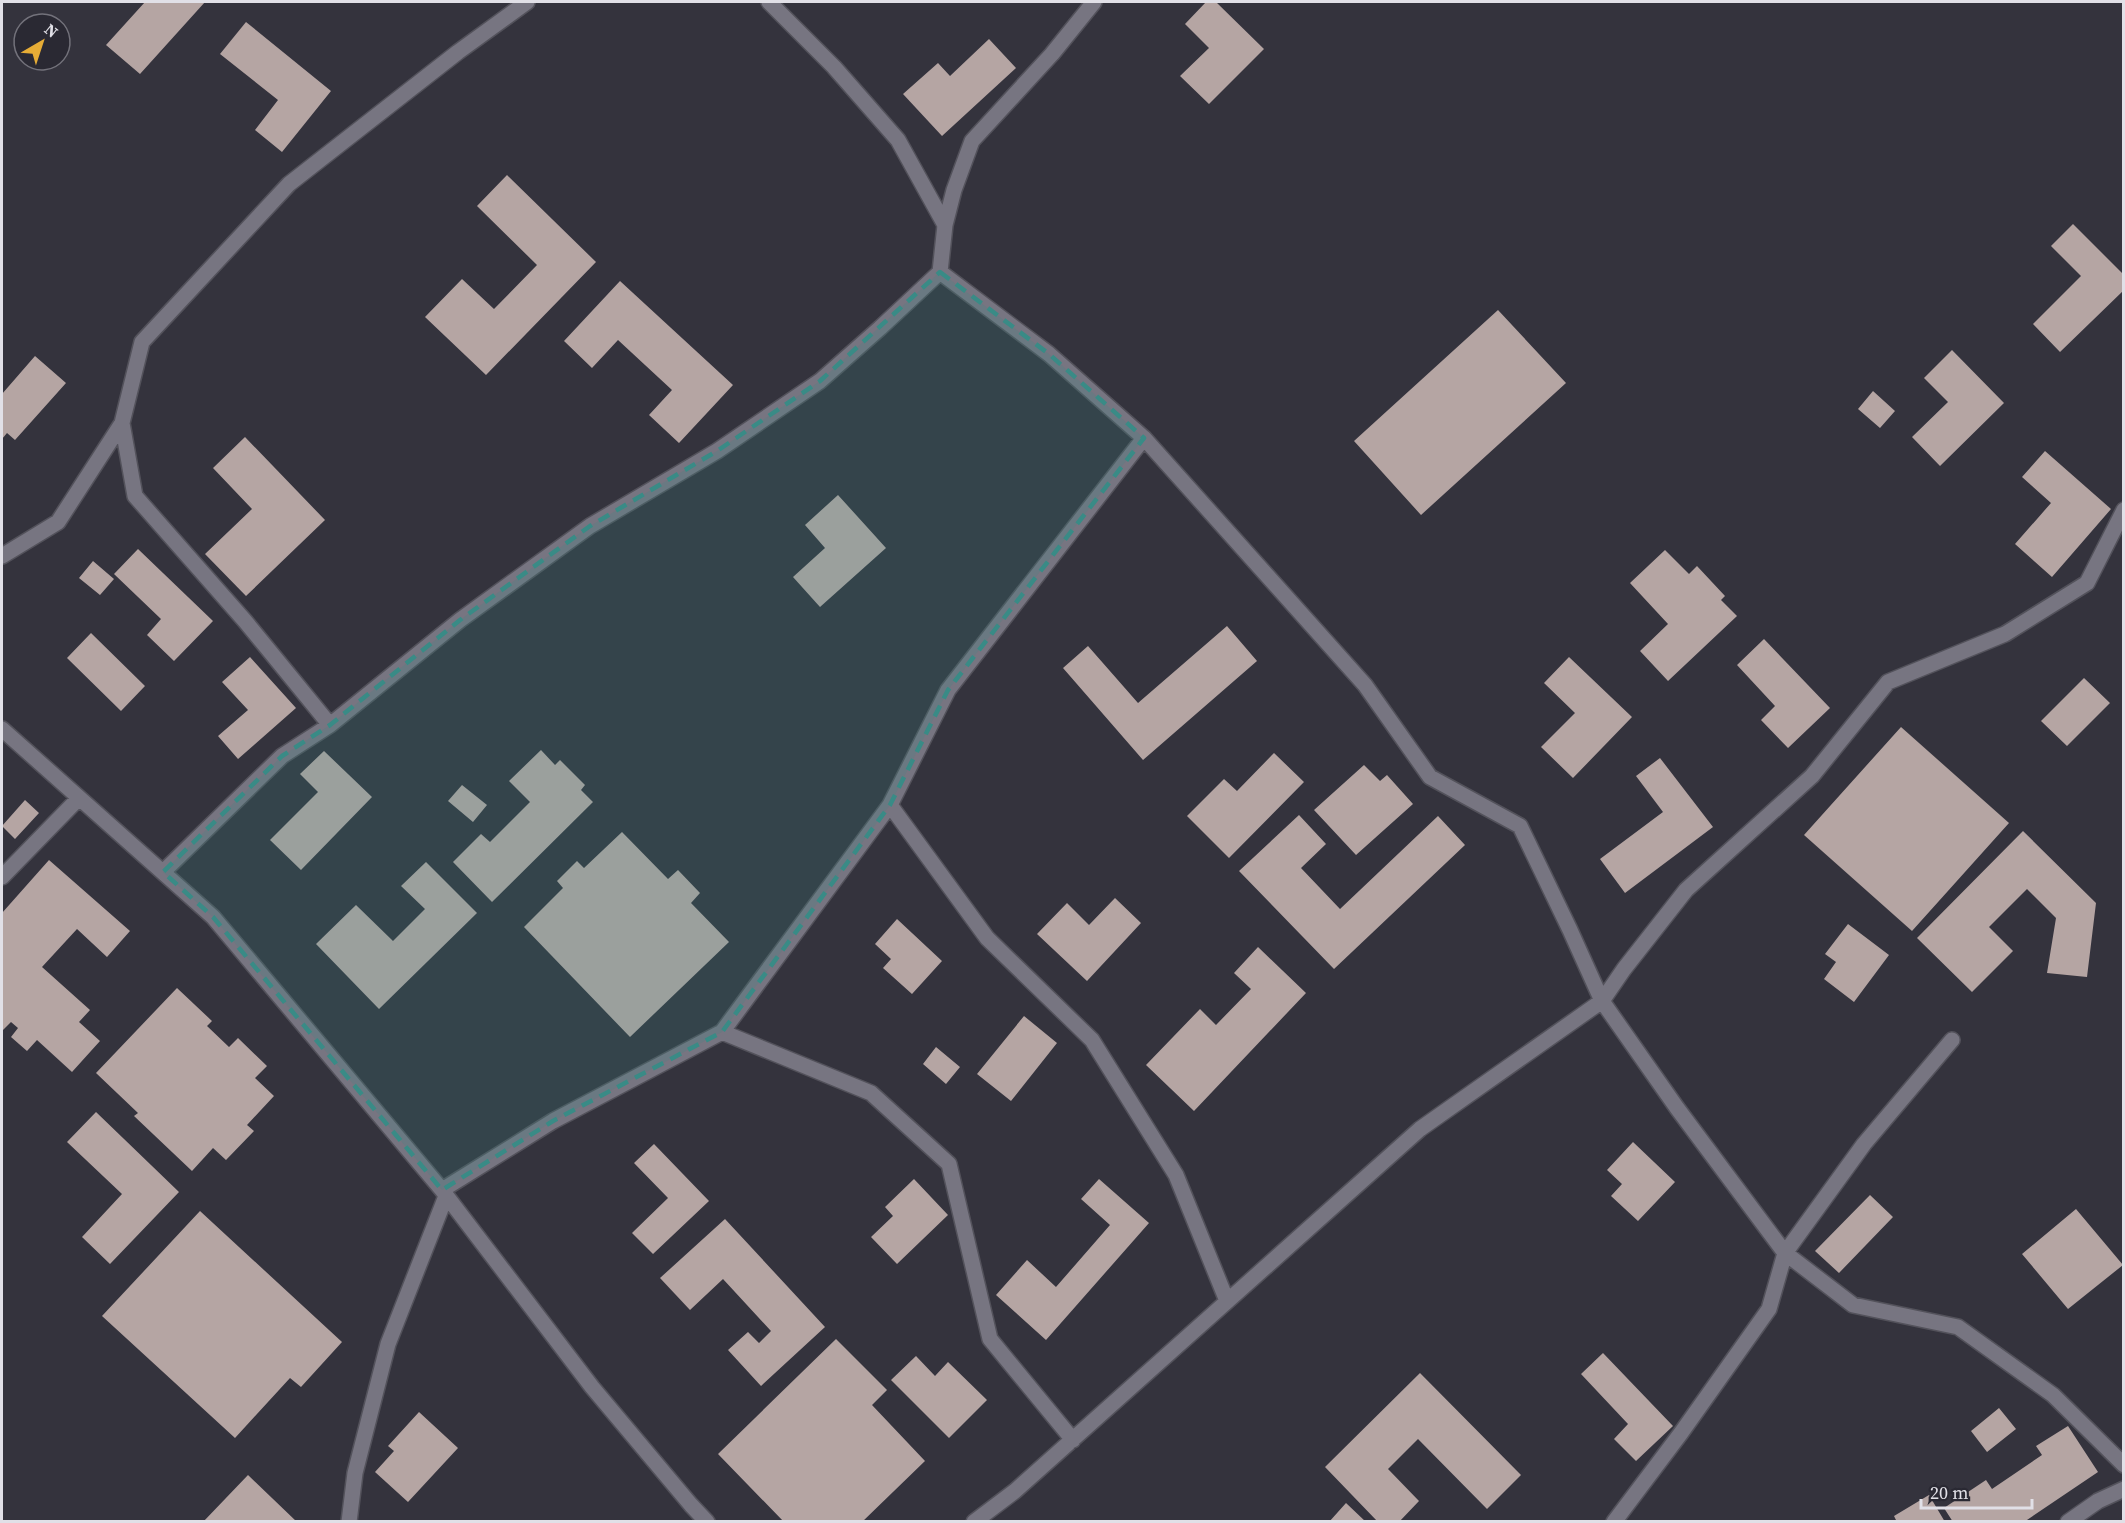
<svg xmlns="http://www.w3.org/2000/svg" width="2125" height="1523" viewBox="0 0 2125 1523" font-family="'Source Serif 4',serif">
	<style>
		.building { fill: #b5a5a3 }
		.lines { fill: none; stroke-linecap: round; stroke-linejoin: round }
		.minor-casing { stroke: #53525b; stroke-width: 18 }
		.minor { stroke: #777581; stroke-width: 15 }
		.marked { fill: #398b86; fill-opacity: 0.2; stroke: #398b86; stroke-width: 4.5; stroke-dasharray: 12 8; stroke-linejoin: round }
	</style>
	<rect width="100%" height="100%" fill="#34333d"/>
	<path class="building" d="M145 2H205L140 74 106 45Z
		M1206 2H1216L1264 49 1209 104 1180 76 1209 48 1185 24Z
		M246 22 331 91 282 152 255 130 278 100 220 54Z
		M989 39 1016 68 942 136 903 94 938 63 950 76Z
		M507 175 596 262 486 375 425 317 462 279 494 309 537 265 477 206Z
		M2073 224 2124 275V290L2060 352 2033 324 2081 276 2051 246Z
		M620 281 733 385 679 443 649 415 672 390 618 340 592 368 564 341Z
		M1498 310 1566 383 1421 515 1354 441Z
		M1952 350 2004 403 1940 466 1912 437 1948 402 1924 378Z
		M35 356 66 383 15 440 7 433 2 439V394Z
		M1873 391 1895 411 1880 428 1858 409Z
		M245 437 325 520 246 596 205 554 252 509 213 468Z
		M2045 451 2111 509 2052 577 2015 544 2051 503 2022 477Z
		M838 495 886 548 820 607 793 577 825 548 805 525Z
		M138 549 213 621 174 661 147 635 161 619 114 574Z
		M1665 550 1689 574 1697 566 1725 596 1721 600 1737 616 1668 681 1640 651 1668 624 1630 583Z
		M93 561 114 579 100 595 79 578Z
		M1227 626 1257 661 1143 760 1063 668 1088 646 1138 703Z
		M91 633 145 686 121 711 67 658Z
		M1764 639 1830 708 1788 748 1761 720 1775 706 1737 665Z
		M250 657 296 708 238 759 218 736 248 710 222 682Z
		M1569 657 1632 717 1573 778 1541 747 1575 713 1544 683Z
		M2084 678 2110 703 2067 746 2041 721Z
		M1901 727 2009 823 1912 931 1804 835Z
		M541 750 555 765 560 760 585 785 581 790 593 802 492 902 453 862 481 834 490 842 530 802 509 781Z
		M324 751 372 797 301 870 270 840 318 792 300 774Z
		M1274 753 1304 782 1229 858 1187 816 1224 779 1237 791Z
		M1660 758 1713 827 1625 893 1600 859 1663 812 1636 776Z
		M1364 765 1380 781 1387 775 1413 804 1356 855 1314 810Z
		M462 785 487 805 473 822 448 801Z
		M25 800 39 813 15 839 2 826Z
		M1299 815 1326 844 1301 868 1340 909 1438 816 1465 845 1334 969 1239 871Z
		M2023 831 2096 903 2087 977 2047 973 2056 918 2027 889 1989 927 2013 951 1972 992 1917 938Z
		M622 832 668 879 678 870 700 893 691 903 729 942 630 1037 524 927 563 888 557 881 577 861 584 868Z
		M49 860 130 931 107 957 77 929 42 967 90 1010 79 1022 100 1041 72 1072 37 1040 27 1051 11 1037 18 1028 11 1022 3 1030 2 1029V913Z
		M426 862 477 913 379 1009 316 944 356 905 393 941 425 909 401 886Z
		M1115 898 1141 923 1087 981 1037 934 1067 903 1089 925Z
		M897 919 942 961 912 994 883 968 891 959 875 944Z
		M1848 924 1889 955 1854 1002 1824 979 1836 962 1825 954Z
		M1258 947 1306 993 1194 1111 1146 1065 1200 1009 1216 1025 1251 989 1234 973Z
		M177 988 212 1021 207 1026 229 1047 238 1038 267 1066 255 1078 274 1096 247 1125 254 1131 226 1160 213 1148 192 1171 134 1116 138 1113 96 1073Z
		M1024 1016 1057 1043 1011 1101 977 1074Z
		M936 1047 960 1067 946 1084 923 1064Z
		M96 1112 179 1192 110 1264 82 1237 122 1194 67 1142Z
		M1633 1142 1675 1182 1638 1221 1611 1196 1622 1184 1607 1170Z
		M654 1144 709 1201 653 1254 632 1233 668 1198 634 1163Z
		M914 1179 948 1215 897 1264 871 1237 893 1216 885 1207Z
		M1099 1179 1149 1223 1046 1340 996 1295 1027 1260 1056 1287 1110 1225 1081 1199Z
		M1870 1195 1893 1217 1839 1273 1815 1251Z
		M2076 1209 2123 1265 2068 1309 2022 1254Z
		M200 1211 342 1342 301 1387 290 1378 235 1438 102 1316Z
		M725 1219 825 1327 761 1386 728 1350 748 1332 759 1343 771 1331 723 1279 690 1310 660 1278Z
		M836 1339 887 1390 872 1405 925 1461 862 1522H784L718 1454Z
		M1603 1353 1673 1426 1636 1461 1614 1439 1628 1424 1581 1374Z
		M916 1356 935 1376 948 1362 987 1400 949 1438 891 1380Z
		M1420 1373 1521 1475 1487 1509 1418 1439 1388 1469 1419 1501 1399 1522H1378L1325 1467Z
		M1999 1408 2016 1429 1987 1452 1971 1431Z
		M419 1412 458 1448 408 1502 375 1472 394 1451 388 1446Z
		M2068 1426 2098 1472 2024 1522H1953L1944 1508 1986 1480 1992 1489 2042 1455 2036 1446Z
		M248 1475 297 1522H203Z
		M1929 1495 1945 1522H1897L1894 1516Z
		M1346 1503 1366 1522H1329Z"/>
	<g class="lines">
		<g class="minor-casing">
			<path id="minor" d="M769 2 834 67 898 140 945 225
				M940 272 1049 354 1144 438 1365 685 1430 777 1520 826 1570 930 1602 1001 1677 1108 1785 1253 1853 1305 1958 1327 2053 1395 2124 1465
				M122 423 135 496 245 621 330 725
				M2 556 58 522 122 423 142 342 289 184 458 52 527 2
				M2 729 213 917 442 1190 592 1387 691 1505 707 1522
				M890 805 987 938 1092 1040 1176 1175 1227 1301
				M163 872 282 756 330 725 460 620 590 526 717 451 820 381 880 328 940 272 945 225 954 190 972 141 1052 54 1094 2
				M2 877 79 798
				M722 1032 871 1093 949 1164 990 1339 1073 1440
				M442 1190 553 1121 722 1032 890 805 948 690 1144 438
				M349 1522 355 1473 388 1344 446 1196
				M974 1522 1015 1491 1420 1129 1602 1001 1624 969 1686 890 1812 776 1888 682 2005 634 2087 583 2124 510
				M1614 1522 1681 1433 1769 1309 1785 1253 1864 1144 1952 1040
				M2068 1522 2098 1501 2124 1489"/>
		</g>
		<use href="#minor" class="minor"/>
	</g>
	<path class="marked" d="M940 272 1049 354 1144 438 948 690 890 805 722 1032 553 1121 442 1190 213 917 163 872 282 756 330 725 460 620 590 526 717 451 820 381Z"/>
	<rect width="2125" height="1523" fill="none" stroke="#e1e0e7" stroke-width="6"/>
	<g transform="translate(42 42) rotate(39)"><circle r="28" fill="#2a2933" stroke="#73727b" stroke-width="1.5"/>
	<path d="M0-4.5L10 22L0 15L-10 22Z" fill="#e6ac36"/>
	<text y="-9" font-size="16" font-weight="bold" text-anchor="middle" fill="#e1e0e7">N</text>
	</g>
	<path d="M1921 1499v9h111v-9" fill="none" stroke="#e1e0e7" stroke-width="3"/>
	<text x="1930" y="1499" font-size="18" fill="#e1e0e7" stroke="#2a2933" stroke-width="4.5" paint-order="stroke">20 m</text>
</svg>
